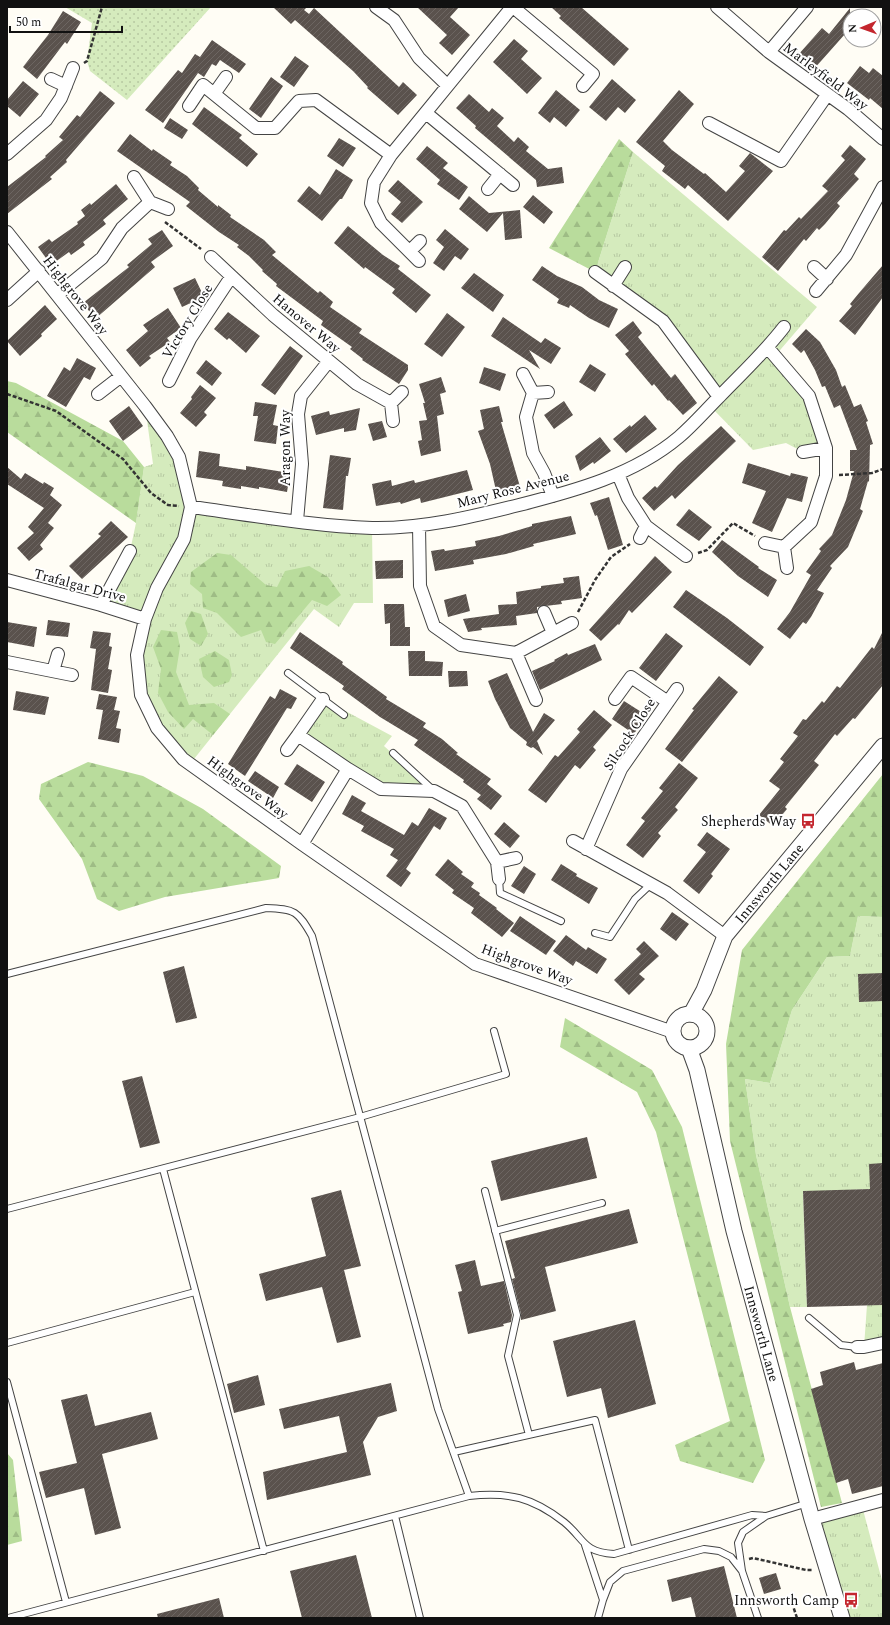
<svg xmlns="http://www.w3.org/2000/svg" width="890" height="1625" viewBox="0 0 890 1625" font-family="Spectral,serif">
	<style>
		.grass { fill: url(#grass-tufts) }
		.forest { fill: url(#forest-firs) }
		.park { fill: url(#park-dots) }
		.building { fill: url(#building-hatch) }
		.lines { fill: none; stroke-linecap: round; stroke-linejoin: round }
		.service-casing { stroke: #444; stroke-width: 8 }
		.minor-casing { stroke: #444; stroke-width: 14 }
		.tertiary-casing { stroke: #444; stroke-width: 17 }
		.path { stroke: #333; stroke-width: 2.5; stroke-dasharray: 4 2; stroke-linecap: butt }
		.service { stroke: #fff; stroke-width: 6 }
		.minor { stroke: #fff; stroke-width: 12 }
		.tertiary { stroke: #fff; stroke-width: 15 }
		.labels { text-anchor: middle; stroke-width: 4; stroke-linejoin: round; paint-order: stroke }
		.street-label { font-size: 14px; fill: #111; stroke: #fff }
		.poi-label { font-size: 14px; fill: #111; stroke: #fff; text-anchor: end }
	</style>
	<defs>
		<pattern id="grass-tufts" width="24" height="20" patternUnits="userSpaceOnUse"><rect width="24" height="20" fill="#d5ebbd"/><path d="M3 7l-1-3M5 7V3M7 7l1-3M15 17l-1-3M17 17v-4M19 17l1-3" fill="none" stroke="#b6c8a1"/></pattern>
		<pattern id="forest-firs" width="22" height="20" patternUnits="userSpaceOnUse"><rect width="22" height="20" fill="#b9dc9c"/><path d="M5 1l3.5 6h-7zM16 11l3.5 6h-7z" fill="#9ebc85"/></pattern>
		<pattern id="park-dots" width="8" height="8" patternUnits="userSpaceOnUse"><rect width="8" height="8" fill="#d5ebbd"/><path d="M2 2h.1M6 6h.1" fill="none" stroke="#b6c8a1" stroke-width="1.8" stroke-linecap="round"/></pattern>
		<pattern id="building-hatch" width="6" height="6" patternUnits="userSpaceOnUse"><rect width="6" height="6" fill="#5a524d"/><path d="M-1 1l2-2M0 6l6-6M5 7l2-2" fill="none" stroke="#6d6662"/></pattern>
	</defs>
	<rect width="100%" height="100%" fill="#fffdf5"/>
	<path class="grass" d="M633 152 817 307 775 356 809 396 826 448 803 452 786 443 753 450 710 406 719 397 664 321 595 272Z
		M145 406 167 436 191 507 372 528 373 603H354L339 627 314 609 190 764 141 695 137 655 145 619 101 605 130 551 136 523 144 467 153 464Z
		M323 699 392 736 384 746 434 791 381 789 298 735Z
		M858 916 883 917V1163L870 1189 803 1192 807 1307H790L756 1155 745 1079 770 1083 792 1010 827 957 850 956Z
		M867 1305H883V1343L864 1347Z
		M862 1506 883 1584V1618H842L812 1519Z"/>
	<path class="forest" d="M619 139 633 152 595 272 549 248Z
		M7 381 16 383 123 441 144 467 136 523 7 432Z
		M217 553 231 555 266 585 277 587 285 571 309 566 328 577 341 595 327 606 312 600 275 644 266 642 261 630 241 637 217 613 203 608 202 594 190 584 191 572Z
		M191 611 201 614 208 634 201 646 190 639 185 623Z
		M161 630 177 632 180 647 176 672 189 705 214 703 230 714 213 735 193 719 184 729 168 712 158 693 161 669 153 647Z
		M215 651 229 660 232 675 229 682 214 687 203 677 199 659Z
		M88 762 143 776 203 809 281 866 279 878 165 897 119 911 97 899 82 859 39 799 41 784Z
		M883 774V917L858 916 850 956 827 957 792 1010 770 1083 745 1079 756 1155 790 1307 842 1503 821 1507 730 1141 726 1044 742 950Z
		M565 1018 652 1070 682 1127 765 1460 753 1483 680 1461 675 1445 730 1421 656 1132 637 1092 560 1047Z
		M7 1453 13 1460 22 1541 7 1545Z"/>
	<path class="park" d="M65 7H211L127 100 90 71 87 61 92 23Z"/>
	<path class="building" d="M273 7H307L304 10 309 14 314 8 399 87 403 82 417 95 398 115 367 88 368 87 353 71 295 20 291 24Z
		M417 7H459L450 17 470 35 452 55 439 43 447 35Z
		M551 7H581L629 49 614 66 559 18 561 16Z
		M850 8V38L845 34 814 69 798 55 822 28 829 34Z
		M63 11 81 22 67 44 65 42 37 79 23 67 48 35Z
		M514 39 528 51 521 59 542 78 527 94 493 62Z
		M212 40 246 64 239 73 220 60 216 66 212 64 204 77 198 73 163 123 145 110 178 70 182 73 195 54 200 57Z
		M295 56 309 66 294 87 280 77Z
		M860 66 869 73 873 68 883 76V109L870 98 869 100 847 83Z
		M271 77 283 86 261 118 249 109Z
		M612 79 636 100 625 113 618 107 606 121 589 107Z
		M23 81 39 94 20 117 7 106V100Z
		M556 90 580 110 566 127 554 117 550 123 538 113Z
		M679 90 694 104 663 141 672 150 704 174 705 173 726 192 745 171 739 166 750 153 773 171 728 221 688 185 685 189 662 171 665 166 636 142Z
		M100 91 115 103 66 160 67 162 50 177 52 179 7 214V187L46 157 45 156 63 140 59 137 77 115 80 117Z
		M469 94 489 112 492 108 504 118 497 126 514 142 518 137 529 147 526 151 548 169 562 167 564 183 537 187 536 180 475 128 476 126 456 108Z
		M204 107 242 135 239 138 258 154 247 167 192 124Z
		M170 118 188 130 182 139 164 128Z
		M130 134 152 151 153 149 172 162 170 165 187 176 199 188 198 190 218 207V205L231 215 230 217 264 240 276 252 272 255 318 293 320 291 333 302 330 307 362 329 359 333 408 365V370L399 384 362 360 363 359 350 349 352 347 321 325 323 321 276 286 277 284 262 271 263 270 249 256 237 247 239 245 219 232 186 206 190 202 117 151Z
		M339 138 356 148 343 167 327 156Z
		M850 145 866 159 854 174 859 179 837 203 840 206 825 224 819 230 817 228 806 241 804 239 778 271 762 257 784 230 786 231 799 217 801 219 828 191 822 186 845 160 841 156Z
		M427 146 448 163 443 168 468 187 459 200 437 184 440 180 416 159Z
		M336 169 353 180 342 199H340L322 221 297 201 309 186 320 195Z
		M398 180 423 202 402 223 391 214 401 202 388 191Z
		M116 184 128 199 103 220 106 224 83 242 85 245 71 255 69 252 51 265 38 247 49 239 52 242 78 224 77 222 85 216 81 210 90 203 91 205Z
		M533 195 553 212 544 224 523 207Z
		M469 196 489 213 520 210 522 238 505 240 503 213 487 232 459 209Z
		M348 226 383 255 400 266 398 269 431 295 416 313 392 293 395 289 365 267 364 269 334 243Z
		M445 229 469 249 461 260 455 256 444 271 433 263 444 247 436 240Z
		M162 230 173 246 151 262 155 267 95 319 83 303 129 267 127 265 152 244 148 239Z
		M883 265V297L855 335 839 321 852 306 850 304 859 293Z
		M542 266 557 276 582 287 599 300 618 309 609 328 589 318 570 305 569 308 557 303 559 299 532 280Z
		M474 273 504 295 493 312 461 288Z
		M195 278 204 297 182 307 173 288Z
		M45 305 57 319 41 334 42 336 20 356 7 341Z
		M168 308 181 328 167 338 170 342 149 356 151 358 140 367 126 350 148 331 143 325Z
		M228 312 260 336 246 353 229 338 227 340 214 329Z
		M447 313 465 327 442 357 424 344Z
		M503 317 541 343 545 338 561 348 551 364 529 350 540 369 491 336Z
		M633 321 642 333 638 337 671 378 675 374 697 403 683 415 669 400 668 401 654 384 652 386 625 354 629 351 615 335Z
		M806 329 820 342 836 370 842 387 845 385 854 407 861 404 868 421 866 422 873 444 870 445 869 482 868 481 860 509 863 511 848 547 830 566 832 568 817 590 824 593 811 617 806 624 803 622 790 639 777 629 790 612 811 575 806 572 821 551 819 549 832 535 846 500 854 471H850V450H857L840 405 834 408 825 386 822 387 815 370 804 350 801 353 792 344Z
		M290 346 303 356 275 395 261 385Z
		M77 358 96 368 90 380 84 377 66 407 47 396 64 367 70 371Z
		M206 360 222 373 212 386 196 373Z
		M590 364 606 374 595 392 579 382Z
		M484 367 506 374 500 391 479 383Z
		M441 377 446 392 440 394 444 414 437 416 441 451 421 456 418 441 422 440 419 421 427 420 423 403H425L419 384Z
		M200 385 216 398 204 412 207 415 196 427 180 413 192 399 191 397Z
		M564 401 573 415 554 429 544 415Z
		M255 402 277 405 273 425 278 426 276 444 254 441 258 416H253Z
		M129 406 143 426 123 441 109 421Z
		M499 406 503 422H501L521 490 497 495 490 464 478 431 484 429 480 410Z
		M360 408 356 430 344 432V428L316 435 311 416 329 411 330 415Z
		M645 415 657 429 626 453 613 439 630 425 631 427Z
		M382 421 387 437 373 441 368 424Z
		M721 426 736 441 675 499 672 495 654 511 642 498 655 486 657 488 678 465Z
		M600 437 611 451 594 464 593 462 580 471 575 456Z
		M199 451 220 454 219 466 246 470V466L290 473 287 492 259 487V489L241 486V489L222 486 223 481 196 477Z
		M330 455 351 458 348 476H346L343 510 323 508Z
		M748 463 790 476 791 473 808 477 802 502 787 498 772 532 752 523 766 491 742 483Z
		M7 467 21 479 25 473 43 484 44 482 54 488 50 495 62 505 48 523 54 528 40 545 43 549 29 561 17 548 34 533 28 527 44 508 7 484Z
		M467 470 473 490 421 503 420 498 401 504 400 502 376 506 372 484 391 480 392 486 414 480 415 483Z
		M609 497 623 545 608 550 597 515 595 516 590 503Z
		M689 509 712 527 699 541 676 525Z
		M571 516 576 534 533 544 534 546 506 554 473 560 474 564 435 571 431 551 444 549 445 551 476 546 475 541 499 536 532 526V524Z
		M111 521 128 537 82 579 69 566 101 536 98 534Z
		M722 540 759 567 758 568 777 580 768 597 738 576 712 552Z
		M655 556 672 572 632 613 629 610 619 625 618 624 601 641 589 630Z
		M403 560V578L376 579 375 561Z
		M579 576 582 598 561 601 562 604 537 607V613L516 616 517 625 481 628 482 630 468 632 463 619 499 614 498 605 517 604 516 592 541 588V586L564 583 563 578Z
		M686 590 727 618 764 647 750 666 673 607Z
		M466 594 470 611 448 617 444 600Z
		M384 604H404L405 627H410V646H390V623L385 624Z
		M48 620 70 623 68 637 46 635Z
		M7 622 37 627 34 647 7 642Z
		M93 631 111 633 109 646 112 647 108 669 112 670 108 693 91 690 96 649 90 648Z
		M883 631V685L855 719 853 718 837 736 835 734 814 761 819 765 785 807 787 809 773 826 759 815 780 789 769 781 784 762 780 759 798 736 793 733 803 719 806 720 822 701 824 703 837 686 840 688 872 647 874 649Z
		M300 632 343 662 342 664 387 697 386 699 426 723 423 727 442 739 458 753 456 754 491 779 487 784 502 796 491 810 477 799 481 795 463 782 464 780 414 745 418 740 380 717 342 689 344 686 290 648Z
		M666 633 683 646 656 681 639 668Z
		M595 644 602 660 540 690 532 671 555 661 554 660 567 653 568 655Z
		M408 651H425V661L443 662 442 676H409Z
		M448 671H467L468 686 449 687Z
		M507 673 533 732 544 713 555 720 537 741 543 755 533 747 531 748 526 745 527 742 510 728 495 699 488 681Z
		M719 676 738 692 682 762 665 749 694 710 692 709Z
		M280 689 297 698 291 709 287 708 245 776 228 764 270 696 275 699Z
		M16 691 49 697 45 715 13 710Z
		M99 694 117 697 114 710 120 711 116 728 121 729 119 743 98 739 103 710 96 709Z
		M624 701 646 715 634 734 612 719Z
		M594 710 612 725 593 747 596 750 580 769 575 765 546 803 528 790 555 755 558 757 580 732 577 729Z
		M679 763 698 778 675 807 678 810 658 833 661 836 643 858 626 845 645 821 641 818 663 791 659 788Z
		M297 764 325 782 312 802 284 784Z
		M255 771 279 787 273 798 248 781Z
		M352 795 366 803 361 811 404 835 412 822 418 826 429 808 447 818 440 830 434 826 406 869 411 873 401 887 386 876 398 860 390 855 394 849 361 831 364 826 342 814Z
		M504 822 520 836 510 848 494 834Z
		M707 832 730 849 711 874 713 876 699 894 683 881 706 852 697 845Z
		M448 859 463 872 461 874 474 883 471 887 480 893 479 895 497 908 496 909 514 923 502 937 471 913 474 908 452 893 454 890 435 875Z
		M561 864 577 874 576 876 598 888 589 904 551 880Z
		M524 866 536 874 524 894 511 886Z
		M672 912 689 924 676 941 660 929Z
		M520 916 556 941 546 955 510 931Z
		M566 935 586 950 588 947 607 959 597 974 576 961 573 966 553 951Z
		M644 941 659 956 639 974 645 979 629 995 614 980 641 954 636 949Z
		M184 966 197 1018 176 1023 163 972Z
		M883 973V1001L859 1002 858 974Z
		M142 1076 160 1143 140 1148 122 1081Z
		M587 1137 597 1178 501 1201 491 1161Z
		M883 1163V1305L807 1307 803 1191 870 1189 869 1164Z
		M341 1190 361 1266 344 1270 361 1337 337 1343 322 1287 266 1301 259 1274 326 1256 311 1198Z
		M629 1209 638 1243 545 1267 556 1311 521 1320V1314L512 1279 515 1278 505 1241Z
		M475 1260 481 1286 504 1281 512 1315 511 1322 503 1324 504 1326 468 1334 458 1292 462 1291 455 1265Z
		M635 1320 656 1404 608 1418 601 1388 567 1397 553 1341Z
		M854 1362 856 1370 883 1363V1486L852 1494 848 1479 836 1483 811 1389 823 1385 820 1372Z
		M258 1375 265 1405 234 1413 227 1384Z
		M391 1383 397 1411 378 1417 363 1442 371 1475 267 1500 263 1472 347 1452 339 1416 284 1429 279 1409Z
		M87 1394 95 1426 151 1412 158 1439 102 1454 121 1528 95 1535 84 1488 46 1498 39 1472 77 1463 61 1400Z
		M356 1555 372 1618H302L290 1571Z
		M724 1566 737 1618H696L691 1597 672 1602 667 1580Z
		M776 1573 781 1589 764 1594 759 1578Z
		M219 1598 224 1618H158L157 1614Z"/>
	<g class="lines">
		<g class="service-casing">
			<path id="service" d="M288 673 344 715
				M393 753 433 790
				M499 879 500 893 561 921
				M595 933 610 937 635 899 651 884
				M7 974 266 908C295 909 298 911 312 936L438 1409 469 1496
				M163 1169 264 1551
				M485 1191 517 1315 508 1356 529 1435
				M7 1209 360 1117 506 1074 494 1031
				M495 1231 602 1203
				M809 1318 841 1345 857 1347
				M7 1343 195 1292
				M7 1382 66 1602
				M454 1452 595 1420 629 1550
				M395 1516 420 1618
				M585 1545 603 1600
				M8 1618 469 1496C509 1492 532 1497 564 1522 585 1539 582 1552 614 1554L752 1515 766 1516
				M598 1618 603 1600 610 1582 623 1571 704 1549 719 1551 731 1557 742 1571
				M758 1618 742 1571 738 1543 743 1532 766 1516 808 1503"/>
		</g>
		<g class="minor-casing">
			<path id="minor" d="M376 7 394 20 419 58 447 85
				M513 7 593 74 583 86
				M717 7 769 52 848 109 883 139
				M769 52 807 7
				M51 79 66 86
				M214 94 226 77
				M189 106 203 85 256 128H275L299 101 316 100 391 155
				M426 113 513 185
				M709 123 781 161 827 95
				M7 154 46 120 61 98 73 68
				M488 189 500 174
				M150 202 168 209
				M7 232 145 406 167 436 179 457 191 507 184 539 157 588 145 619 137 655 141 695 157 728 183 759 302 844 475 964 673 1032
				M410 251 420 241
				M211 257 273 315 357 384 391 403 393 421
				M419 261 381 223 371 203 374 182 391 155 512 7
				M814 267 827 279
				M595 272 663 321 719 397
				M613 286 625 267
				M816 291 846 255 883 187
				M57 295 102 258 122 228 150 202 134 177
				M7 300 39 271
				M523 374 533 393 526 417 533 453 544 473 553 496
				M169 381 190 339 231 277
				M533 393 548 392
				M98 394 120 377
				M391 403 402 392
				M803 452 826 448
				M618 474 628 498 646 526 686 556
				M191 507C251 515 312 526 372 528 421 529 471 517 519 505 574 491 634 475 679 437 693 425 706 410 719 397 741 374 764 353 784 327
				M297 521 302 464 298 414 301 396 329 361
				M419 526 420 586 434 626 461 645 516 653 572 623
				M640 538 646 526
				M765 543 784 547 811 522 826 476V448L809 396 768 348
				M784 547 787 568
				M7 580 101 605 145 619
				M101 605 130 551
				M544 612 553 633
				M516 653 536 700
				M7 662 72 675
				M53 671 58 654
				M323 699 298 735 348 769
				M615 699 631 677 668 702
				M287 750 298 735
				M573 841 667 893 725 936
				M302 844 348 769 381 789 434 791 462 806 497 862 499 879
				M586 849 621 769 677 689
				M497 862 516 858
				M857 1347H864L883 1343
				M812 1519 883 1500"/>
		</g>
		<g class="tertiary-casing">
			<g id="tertiary">
				<path id="s1" d="M691 1014 704 990 725 936 883 746"/>
				<circle cx="690" cy="1031" r="17"/>
				<path id="s2" d="M689 1048 697 1070 734 1231 812 1519 842 1618"/>
			</g>
		</g>
		<path class="path" d="M84 63 87 61 102 7
			M165 222 201 249
			M7 394 56 411 123 459 151 493 168 505 179 506
			M839 475 872 473 883 469
			M698 553 707 550 733 523 755 536
			M578 612 595 580 611 557 630 544
			M749 1559 753 1558 806 1570H813
			M762 1599 792 1603 797 1618"/>
		<use href="#service" class="service"/>
		<use href="#minor" class="minor"/>
		<use href="#tertiary" class="tertiary"/>
	</g>
	<defs>
		<g id="bus-bare" transform="scale(1.2)"><path d="M-5-6H5V4H4V6H2V4H-2V6H-4V4H-5ZM-3.5-4V0h7V-4ZM-3.5 1.2v1.5H-2V1.2ZM2 1.2v1.5H3.5V1.2Z" fill="#c4262e" stroke="#fff" stroke-width="2.5" paint-order="stroke"/></g>
	</defs>
	<g fill-rule="evenodd">
		<use href="#bus-bare" x="808" y="821"/>
		<use href="#bus-bare" x="851" y="1600"/>
	</g>
	<g class="labels">
		<g class="street-label">
			<text transform="translate(826 76) rotate(37)" y="5">Marleyfield Way</text>
			<text transform="translate(76 295) rotate(52)" y="5">Highgrove Way</text>
			<text transform="translate(187 321) rotate(-59)" y="5">Victory Close</text>
			<text transform="translate(307 323) rotate(40)" y="5">Hanover Way</text>
			<text transform="translate(285 448) rotate(-90)" y="5">Aragon Way</text>
			<text transform="translate(513 489) rotate(-14)" y="5">Mary Rose Avenue</text>
			<text transform="translate(80 585) rotate(15)" y="5">Trafalgar Drive</text>
			<text transform="translate(629 734) rotate(-57)" y="5">Silcock Close</text>
			<text transform="translate(248 787) rotate(36)" y="5">Highgrove Way</text>
			<text dy="5" stroke="none"><textPath href="#s1" startOffset="154">Innsworth Lane</textPath></text>
			<text transform="translate(527 964) rotate(20)" y="5">Highgrove Way</text>
			<text dy="5" stroke="none"><textPath href="#s2" startOffset="295">Innsworth Lane</textPath></text>
		</g>
		<g class="poi-label">
			<text x="796" y="826">Shepherds Way</text>
			<text x="839" y="1605">Innsworth Camp</text>
		</g>
	</g>
	<rect width="890" height="1625" fill="none" stroke="#111111" stroke-width="16"/>
	<g transform="translate(862 28) rotate(268)"><circle r="19" fill="#ffffff" stroke="#a0a0a0"/>
	<path d="M0-3L7 15L0 10L-7 15Z" fill="#c4262e"/>
	<text y="-6" font-size="11" font-weight="bold" text-anchor="middle" fill="#111111">N</text>
	</g>
	<path d="M10 26v6h112v-6" fill="none" stroke="#111111" stroke-width="2"/>
	<text x="16" y="26" font-size="12" fill="#111111" stroke="#ffffff" stroke-width="3" paint-order="stroke">50 m</text>
</svg>
